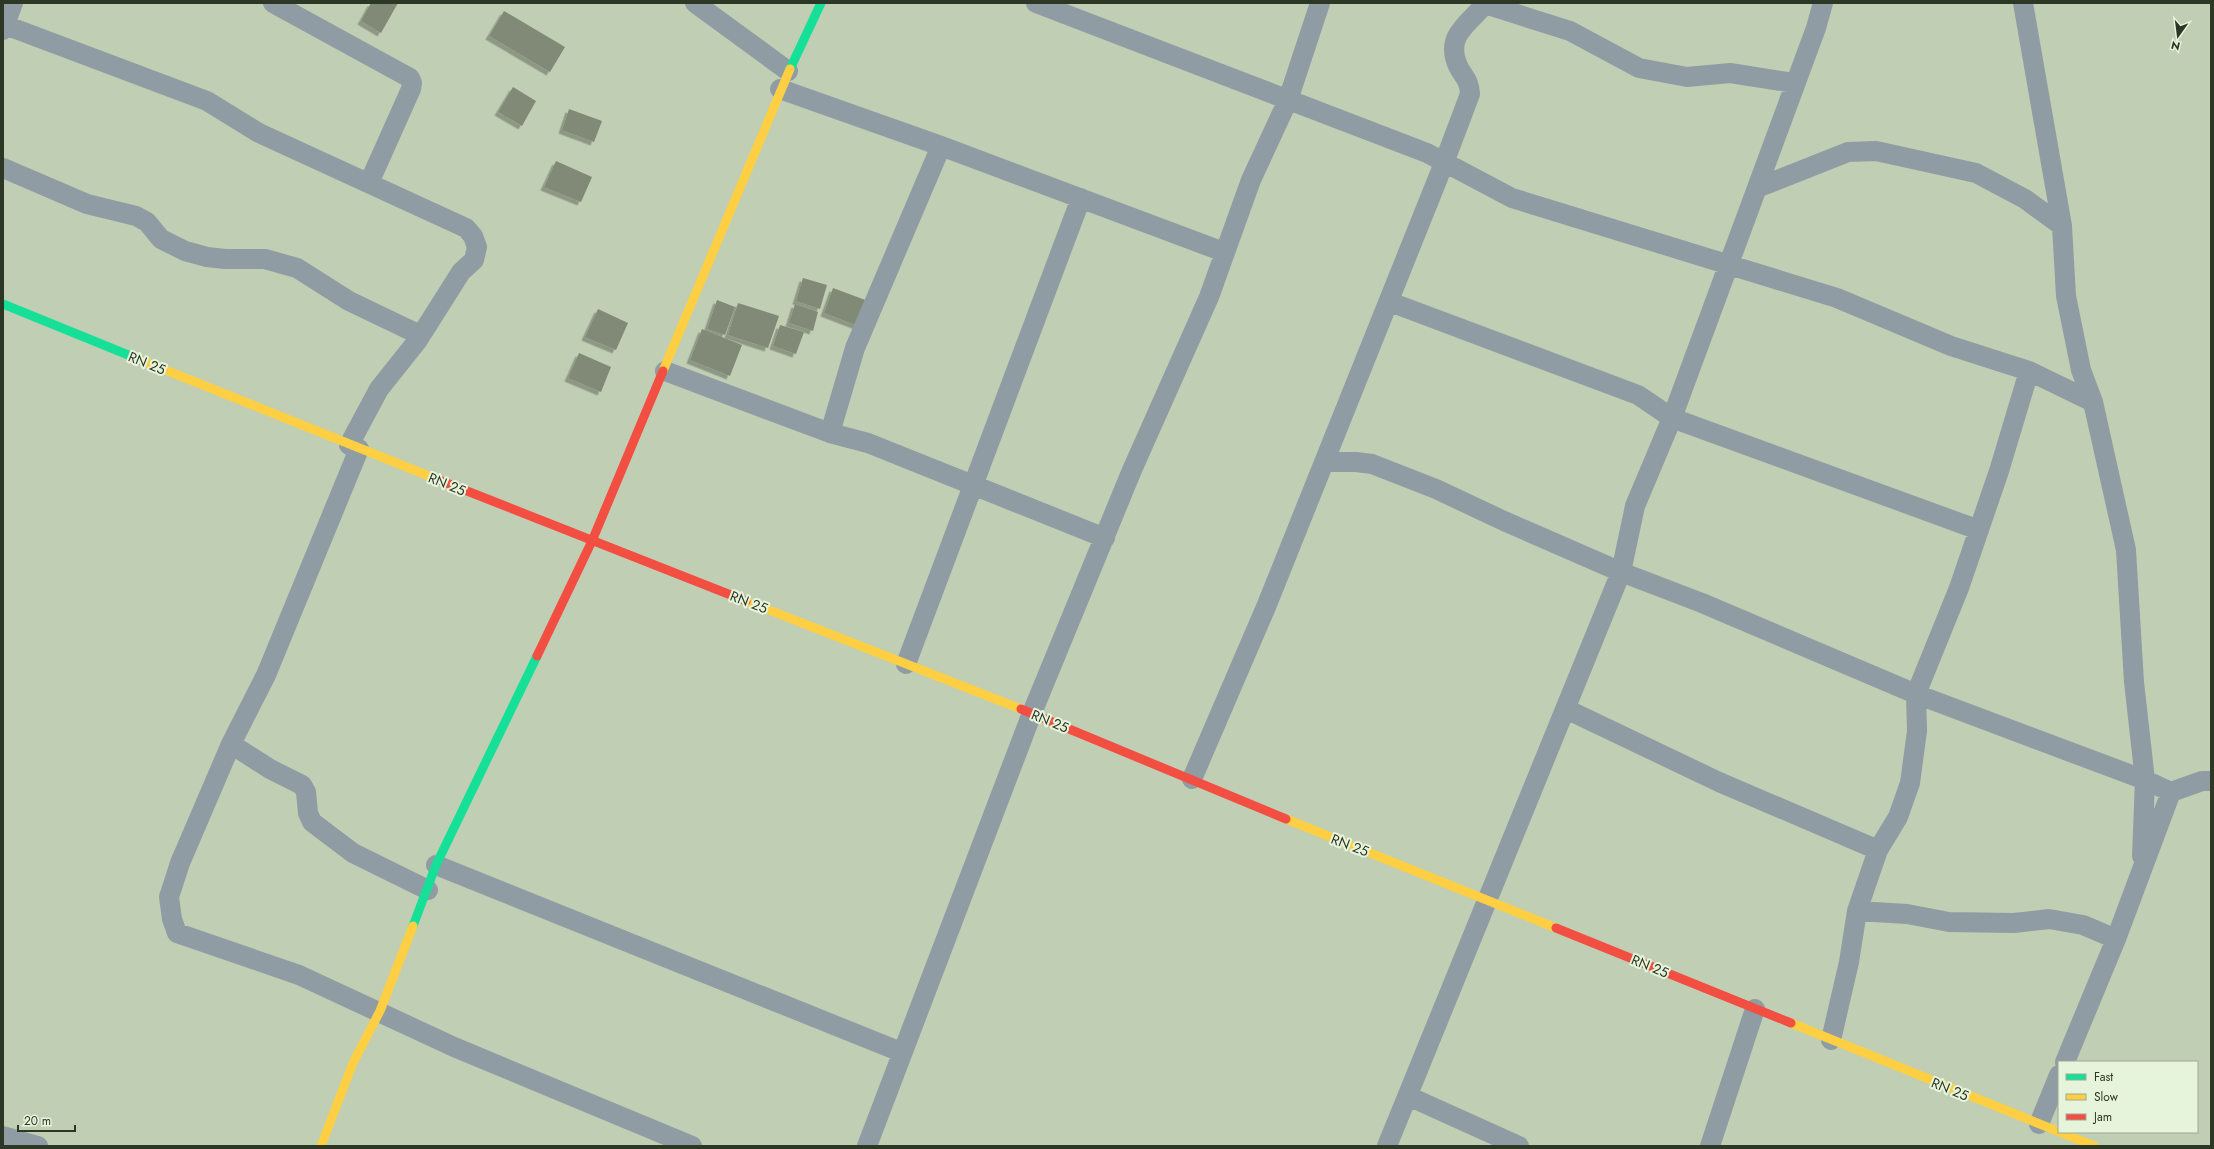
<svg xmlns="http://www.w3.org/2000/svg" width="2214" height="1149" viewBox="0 0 2214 1149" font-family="Jost,sans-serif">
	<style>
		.building { fill: #808a77; filter: url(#shadow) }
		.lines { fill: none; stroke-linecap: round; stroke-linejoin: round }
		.street { stroke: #909ca3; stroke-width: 20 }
		.fast { stroke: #16e098; stroke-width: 9 }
		.slow { stroke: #ffcf43; stroke-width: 9 }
		.jam { stroke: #f24e42; stroke-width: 9 }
		.labels { text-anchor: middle; stroke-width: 4; stroke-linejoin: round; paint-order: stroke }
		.street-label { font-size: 14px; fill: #2d3725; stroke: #e7f4dc }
	</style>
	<defs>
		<filter id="shadow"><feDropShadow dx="-3.5" dy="3.5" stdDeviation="0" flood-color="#0004"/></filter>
	</defs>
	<rect width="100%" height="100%" fill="#c0ceb4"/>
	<path class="building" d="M371 3H398L381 33 361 21Z
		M504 11 565 47 550 72 489 36Z
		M513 87 536 101 522 126 498 112Z
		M569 109 602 121 594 142 562 130Z
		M556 161 592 177 581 202 544 187Z
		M803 278 827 285 820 309 796 301Z
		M833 288 868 301 858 326 824 313Z
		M717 300 735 307 725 335 707 329Z
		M738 303 779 316 768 348 728 335Z
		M795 304 818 312 813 331 789 323Z
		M598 309 628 323 616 350 585 337Z
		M780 325 804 332 796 354 773 346Z
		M702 329 742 345 730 376 690 360Z
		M579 353 611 367 601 392 568 378Z"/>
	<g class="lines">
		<path class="street" d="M273 3 410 78 412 83 411 89 369 183
			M695 3 788 71
			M1036 3 1427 153 1512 198 1837 298 1951 346 2029 371 2093 402
			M2023 3 2062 226 2066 296 2081 370 2093 402 2126 550 2134 682 2145 780 2142 856
			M1485 4 1570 31 1639 68 1687 77 1730 73 1794 83
			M5 25 207 101 259 133 466 228 473 236 477 247 474 260 461 272 418 340 379 389 349 445
			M3 30 13 3
			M780 89 941 146 1224 252
			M3 168 87 204 136 216 147 222 161 239 185 251 207 257 225 259H265L297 268 349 301 420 335
			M1757 188 1848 152 1876 151 1976 173 2025 199 2062 226
			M1390 302 1638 395 1672 418 1979 530
			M665 371 830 433 868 443 1105 538
			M830 433 855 348 941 146
			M359 449 266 675 231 744 180 863 169 897 172 919 177 933 299 975 454 1047 692 1146
			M1324 462H1356L1372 464 1436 489 1504 521 1621 572 1702 603 1916 694 2145 780 2171 792 2116 939 2065 1062
			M906 664 1081 198
			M1566 709 1719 782 1878 850
			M231 744 270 769 302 785 306 792 308 813 312 822 353 853 428 890
			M1192 779 1266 607 1444 163 1470 94C1469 79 1464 78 1458 66 1444 35 1470 23 1486 3
			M2171 792 2202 781H2211
			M436 865 901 1052
			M1857 911 1907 914 1949 922 2014 923 2049 919 2083 925 2116 939
			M1831 1040 1849 962 1857 911 1878 850 1898 817 1910 783 1917 731 1916 694 1959 588 1999 471 2029 371
			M1408 1096 1519 1146
			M2039 1124 2059 1075
			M3 1136 38 1146
			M867 1146 1032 713 1132 470 1209 297 1251 180 1288 100 1320 3
			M1387 1146 1621 572 1635 506 1672 418 1816 28 1823 3
			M1710 1146 1755 1009"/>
		<path class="fast" d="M790 69 821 3
			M3 304 143 361
			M413 926 436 865 537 656"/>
		<path class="slow" d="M143 361 434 478
			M663 371 790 69
			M746 601 1021 709
			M1286 819 1556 928
			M1791 1023 2094 1146
			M321 1146 353 1063 380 1011 413 926"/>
		<path class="jam" d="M434 478 746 601
			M537 656 592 541 663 371
			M1021 709 1286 819
			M1556 928 1791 1023"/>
	</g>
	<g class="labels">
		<g class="street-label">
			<text transform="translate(147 363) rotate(22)" y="5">RN 25</text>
			<text transform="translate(447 484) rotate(22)" y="5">RN 25</text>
			<text transform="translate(749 602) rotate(21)" y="5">RN 25</text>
			<text transform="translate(1050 721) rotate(22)" y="5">RN 25</text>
			<text transform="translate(1350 845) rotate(21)" y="5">RN 25</text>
			<text transform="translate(1650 966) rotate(22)" y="5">RN 25</text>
			<text transform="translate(1950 1089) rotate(22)" y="5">RN 25</text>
		</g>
	</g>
	<rect width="2214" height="1149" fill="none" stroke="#2d3725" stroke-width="8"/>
	<rect x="2058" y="1061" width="140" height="72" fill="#e7f4dc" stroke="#9da893"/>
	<rect x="2066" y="1074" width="20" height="6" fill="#16e098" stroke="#9da893"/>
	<text x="2094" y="1081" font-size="12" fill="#2d3725">Fast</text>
	<rect x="2066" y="1094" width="20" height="6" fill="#ffcf43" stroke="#9da893"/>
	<text x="2094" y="1101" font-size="12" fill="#2d3725">Slow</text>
	<rect x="2066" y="1114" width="20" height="6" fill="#f24e42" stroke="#9da893"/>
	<text x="2094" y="1121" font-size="12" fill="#2d3725">Jam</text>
	<g transform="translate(2178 36) rotate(194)" stroke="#e7f4dc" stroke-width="3" paint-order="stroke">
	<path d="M0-3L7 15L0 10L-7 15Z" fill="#2d3725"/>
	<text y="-6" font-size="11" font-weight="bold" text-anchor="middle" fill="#2d3725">N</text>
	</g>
	<path d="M18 1125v6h57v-6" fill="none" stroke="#2d3725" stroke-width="2"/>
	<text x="24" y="1125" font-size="12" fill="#2d3725" stroke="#e7f4dc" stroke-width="3" paint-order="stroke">20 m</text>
</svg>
